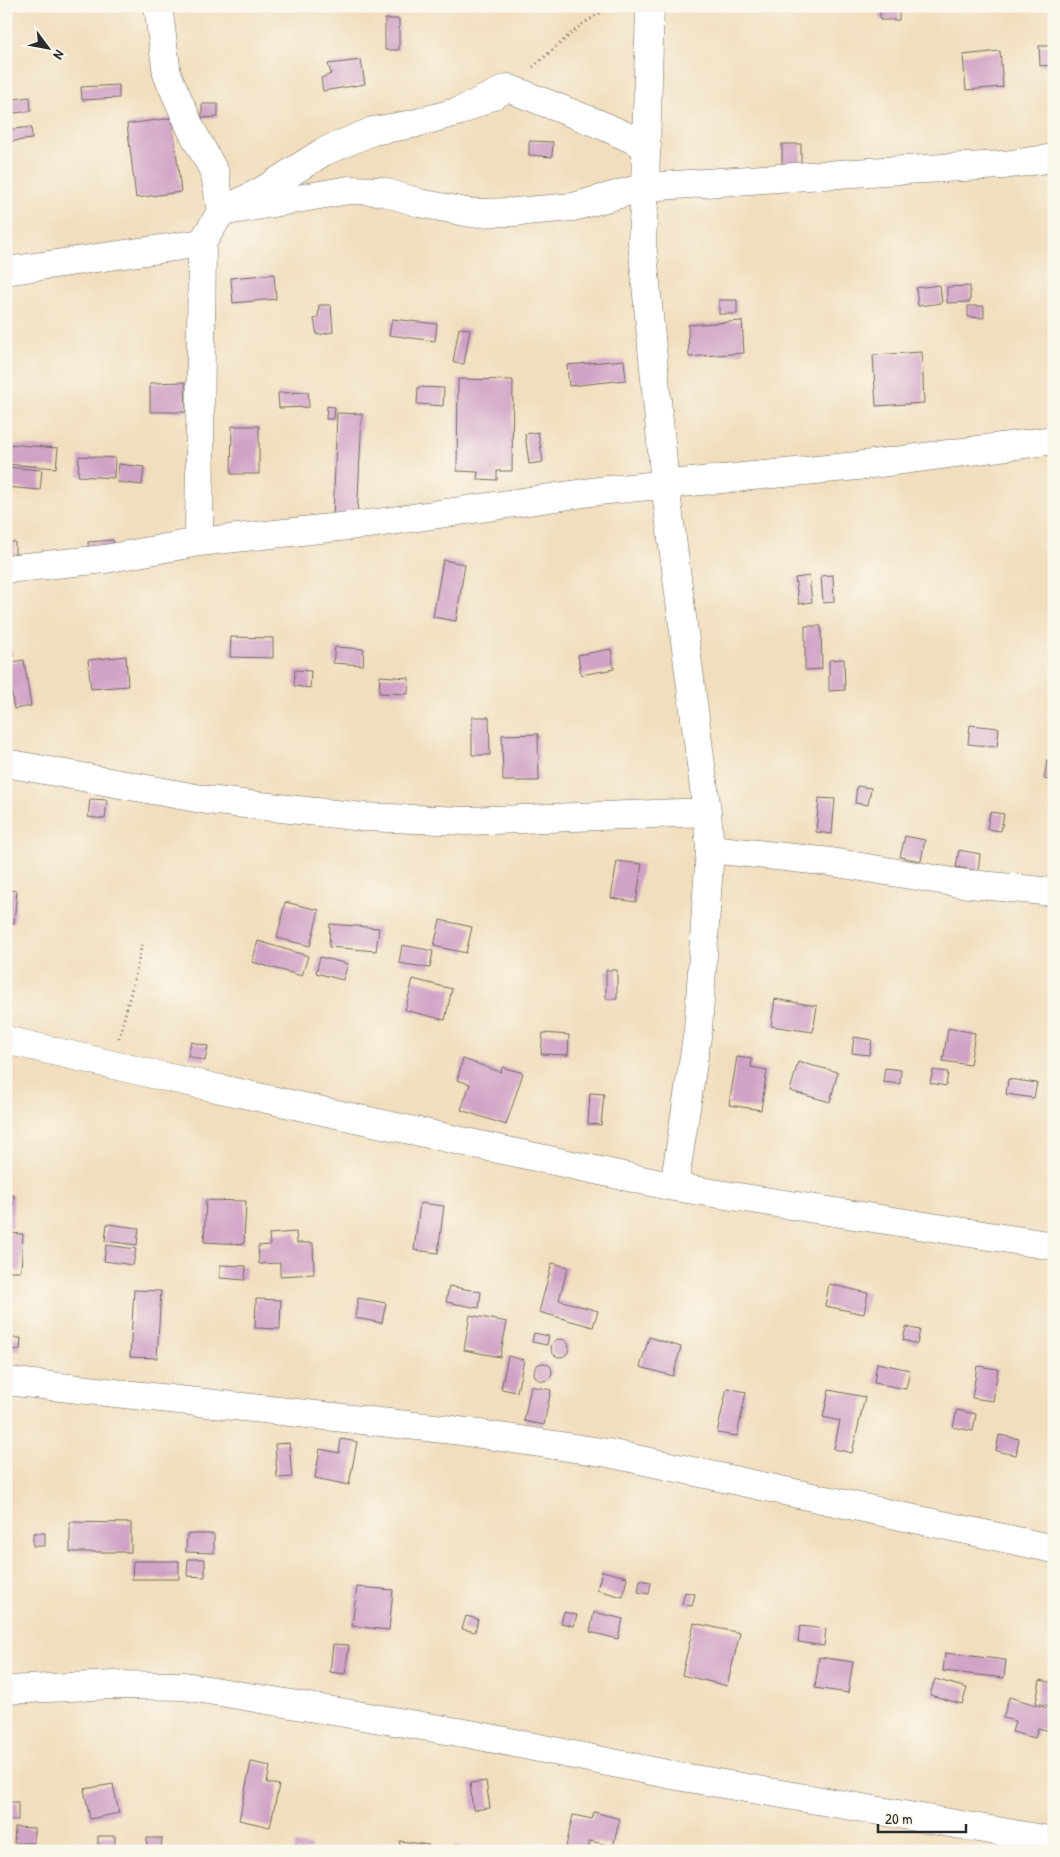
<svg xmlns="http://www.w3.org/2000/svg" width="1060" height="1857" viewBox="0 0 1060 1857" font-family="'Patrick Hand',sans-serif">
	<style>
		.building { fill: #d0a3c6 }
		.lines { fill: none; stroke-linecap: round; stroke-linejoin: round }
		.minor-casing { stroke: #706a5e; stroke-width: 29 }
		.path { stroke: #706a5e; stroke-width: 3; stroke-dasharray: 1 4; stroke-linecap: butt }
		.minor { stroke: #fff; stroke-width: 28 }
	</style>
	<rect width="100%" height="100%" fill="#fbf7ec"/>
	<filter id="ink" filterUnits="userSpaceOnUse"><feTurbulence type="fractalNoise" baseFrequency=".02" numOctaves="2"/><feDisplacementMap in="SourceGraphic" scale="10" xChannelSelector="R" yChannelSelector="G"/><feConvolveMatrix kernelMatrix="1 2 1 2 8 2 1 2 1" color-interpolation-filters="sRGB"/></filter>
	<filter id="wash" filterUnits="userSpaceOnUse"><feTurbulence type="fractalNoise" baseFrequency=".0096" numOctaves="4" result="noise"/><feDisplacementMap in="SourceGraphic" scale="20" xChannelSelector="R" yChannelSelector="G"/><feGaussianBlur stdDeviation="1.12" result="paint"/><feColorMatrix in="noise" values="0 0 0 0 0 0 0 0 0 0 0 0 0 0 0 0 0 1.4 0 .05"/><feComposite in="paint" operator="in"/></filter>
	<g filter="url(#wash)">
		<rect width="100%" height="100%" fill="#f1debe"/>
		<g id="blocks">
			<path class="building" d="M880 6H899V20H880Z
				M385 19H399V50H385Z
				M1039 46H1054V65L1040 66Z
				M1000 51 1003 87 966 90 963 55Z
				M361 60 365 84 323 91 321 78 331 74 328 64Z
				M119 85V98L82 100 81 87Z
				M30 97 31 111 6 114V100Z
				M202 104H218V117L202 118Z
				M172 118 181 192 136 198 127 124Z
				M31 127 32 139 6 142V130Z
				M529 141 553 142 552 157 529 155Z
				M782 144H801V171H782Z
				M274 274 276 299 233 303 231 278Z
				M940 285 942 303 918 306 916 288Z
				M970 286V302L947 303V287Z
				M719 300H737V314H719Z
				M319 305H331L333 332 317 335 314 319 318 317Z
				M968 306H984V318L968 317Z
				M392 319 437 324 435 341 389 335Z
				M742 321 744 353 689 357 688 325Z
				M459 328 470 329 464 364 453 362Z
				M922 352 924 403 876 406 873 355Z
				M624 360 626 380 569 386 567 365Z
				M458 379 513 380 512 471H497V480L477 479 478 472 457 471Z
				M185 382 186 412H150V383Z
				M418 387 444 388 443 406 417 404Z
				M308 392 309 407 279 408 278 393Z
				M327 406 335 407 334 419H326Z
				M337 413 362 414 357 519 333 518Z
				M232 426H259V474H231Z
				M538 432 543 462 529 464 525 434Z
				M6 444 58 448 56 468 6 464Z
				M79 456 115 458 114 478 78 476Z
				M119 464 144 467 142 485 117 482Z
				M6 467 42 470 40 490 6 487Z
				M113 540 115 555 89 557 88 542Z
				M6 542H15V561H6Z
				M443 560 465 564 456 621 433 617Z
				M833 575 834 602 823 603 821 576Z
				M809 576 812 602 799 604 795 578Z
				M805 626H821L822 669 805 670Z
				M231 637 273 638V658L230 657Z
				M8 641 13 655 6 658V642Z
				M335 647 364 649 363 665 333 663Z
				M611 649 614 669 581 675 578 655Z
				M126 656 128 686 91 689 88 660Z
				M844 659 845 690 829 691V660Z
				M24 660 31 706 14 709 7 663Z
				M295 670 311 671 310 688 294 686Z
				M380 676 409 678 408 694 379 693Z
				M472 717H489L490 755H472Z
				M970 725 999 728 997 747 968 744Z
				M538 734 539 781H503L502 735Z
				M1047 760 1054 761V781L1044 779Z
				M857 786 871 788 868 805 855 803Z
				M819 798 835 799 832 834 816 832Z
				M90 799 107 800 105 819 88 817Z
				M990 812 1004 814 1001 831 987 829Z
				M905 836 925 840 921 861 900 857Z
				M959 850 980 854 978 871 956 867Z
				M617 861 642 864 636 902 611 898Z
				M6 890 17 891 14 923 6 922Z
				M285 902 319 910 310 946 277 938Z
				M440 920 472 927 466 953 434 946Z
				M330 924 379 928 376 951 329 947Z
				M258 941 308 956 302 976 252 962Z
				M402 945 433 951 430 968 399 963Z
				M320 957 348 964 343 980 316 973Z
				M606 970H617V999H606Z
				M413 979 452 989 445 1020 405 1010Z
				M775 999 817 1006 813 1032 771 1026Z
				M948 1028 975 1033 970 1065 943 1061Z
				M543 1033 569 1035 568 1055 541 1054Z
				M854 1037 872 1040 869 1055 852 1053Z
				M191 1042 208 1046 205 1061 188 1056Z
				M737 1057 752 1059 751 1067 767 1070 761 1110 729 1105Z
				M463 1059 501 1072 502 1067 523 1073 506 1125 461 1110 470 1084 457 1080Z
				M798 1062 838 1072 830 1102 790 1091Z
				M885 1068 901 1070 900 1084 883 1082Z
				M933 1070 948 1072 946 1086 930 1083Z
				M1008 1079 1037 1083 1034 1098 1006 1094Z
				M590 1093 604 1094 601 1125 588 1124Z
				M6 1195H14L12 1228H6Z
				M206 1200 246 1201 244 1244 204 1242Z
				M420 1203 444 1206 438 1253 414 1250Z
				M107 1224 139 1228 137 1245 105 1241Z
				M296 1232 297 1243H313L314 1274 280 1276V1263L259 1264 258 1246 270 1245 269 1234Z
				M6 1233 23 1234 21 1271H6Z
				M106 1245 136 1249 133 1265 104 1261Z
				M552 1263 568 1267 559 1300 598 1311 593 1327 539 1312Z
				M220 1265 246 1266 245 1280 220 1278Z
				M829 1284 868 1293 864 1314 825 1306Z
				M449 1286 481 1292 479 1308 446 1302Z
				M134 1290 161 1291 157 1358 130 1357Z
				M358 1298 386 1303 382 1323 355 1318Z
				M256 1299 281 1300 280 1329 255 1328Z
				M470 1315 507 1322 500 1357 464 1350Z
				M906 1327 920 1330 917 1344 903 1340Z
				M534 1333 549 1336 547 1345 532 1342Z
				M649 1337 681 1347 673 1376 640 1367Z
				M6 1338H21L20 1350 6 1349Z
				M551 1348a9 9 0 1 1 18 0a9 9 0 1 1-18 0Z
				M508 1356 524 1360 517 1392 501 1389Z
				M877 1363 910 1370 906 1389 874 1383Z
				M534 1372a9 9 0 1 1 18 0a9 9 0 1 1-18 0Z
				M977 1366 998 1369 993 1401 972 1398Z
				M531 1386 551 1390 544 1425 524 1421Z
				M727 1388 746 1392 737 1436 717 1433Z
				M829 1390 865 1397 852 1453 834 1449 840 1421 823 1417Z
				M957 1410 976 1414 973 1431 953 1427Z
				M999 1435 1019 1439 1016 1455 996 1451Z
				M341 1439 357 1442 349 1485 315 1478 320 1449 339 1453Z
				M289 1443 292 1477 277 1478 275 1444Z
				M70 1522 131 1523V1552H70Z
				M33 1533H45V1546H33Z
				M187 1534H214V1553L186 1552Z
				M188 1559H205V1577L187 1576Z
				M133 1561H179V1579H132Z
				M602 1571 627 1577 623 1597 597 1590Z
				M640 1580 651 1582 649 1594 638 1592Z
				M357 1587 393 1590 389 1630 352 1626Z
				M685 1592 695 1594 692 1606 682 1604Z
				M564 1612 577 1615 574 1626 561 1623Z
				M594 1612 623 1619 618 1639 590 1632Z
				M466 1616 478 1619 475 1632 462 1629Z
				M694 1623 740 1633 727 1686 682 1675Z
				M800 1626 826 1629 824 1646 798 1642Z
				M333 1644 349 1645 345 1674 330 1672Z
				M945 1653 1006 1660 1004 1678 943 1671Z
				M819 1657 853 1662 848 1693 815 1688Z
				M935 1679 967 1688 962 1704 930 1695Z
				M1040 1680 1054 1683V1707L1036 1703Z
				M1009 1697 1054 1710V1723L1051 1731 1038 1728 1035 1738 1012 1732 1015 1721 1003 1718Z
				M251 1762 270 1766 267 1783 279 1785 270 1827 239 1820Z
				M486 1781 490 1808 473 1810 470 1783Z
				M113 1784 119 1813 90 1819 84 1789Z
				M6 1802H18V1820H6Z
				M594 1812 620 1819 613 1846 590 1841 587 1851H565L573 1815 592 1819Z
				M15 1827 34 1828V1843H14Z
				M98 1836H115V1851H98Z
				M147 1838H162L161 1851H146Z
				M400 1841 429 1845V1851H399Z
				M295 1844 311 1846V1851H294Z
				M455 1846 470 1848 469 1851H438L439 1847 454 1849Z"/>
		</g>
	</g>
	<g filter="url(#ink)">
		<use href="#blocks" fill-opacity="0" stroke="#706a5e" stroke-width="1"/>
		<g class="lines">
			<g class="minor-casing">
				<path id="minor" d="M158 6 167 74 192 131 215 173 221 212
					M650 6 645 187 642 242 665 484 707 812 710 849 698 1030 674 1187
					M221 212 349 190 381 191 420 203 471 213 514 212 573 207 645 187 884 171 1004 165 1054 158
					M6 271 202 243 221 212 262 191 323 152 373 131 413 124 460 111 508 88 604 126 647 146
					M199 542 202 243
					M6 569 105 559 199 542 377 523 598 491 857 466 1054 440
					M6 763 207 800 363 817 466 821 707 812
					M710 849 831 862 959 883 1054 892
					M6 1040 161 1076 674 1187 1054 1246
					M6 1381 453 1430 608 1453 1054 1549
					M6 1690 113 1685 184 1686 470 1734 677 1776 1054 1841"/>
			</g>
			<path class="path" d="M533 67 581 25 611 6
				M119 1038 135 976 142 944"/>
			<use href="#minor" class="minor"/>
		</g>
	</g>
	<rect width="1060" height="1857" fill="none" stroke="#fbf7ec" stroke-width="25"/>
	<g transform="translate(48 48) rotate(122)" stroke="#fbf7ec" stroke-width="4" paint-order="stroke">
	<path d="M0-4L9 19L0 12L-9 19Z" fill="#2b2b2b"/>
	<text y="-8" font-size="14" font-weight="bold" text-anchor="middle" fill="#2b2b2b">N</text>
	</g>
	<path d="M878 1824v8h88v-8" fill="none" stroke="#2b2b2b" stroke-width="2.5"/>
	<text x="885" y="1824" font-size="15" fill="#2b2b2b" stroke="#fbf7ec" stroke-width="4" paint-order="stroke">20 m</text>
</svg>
